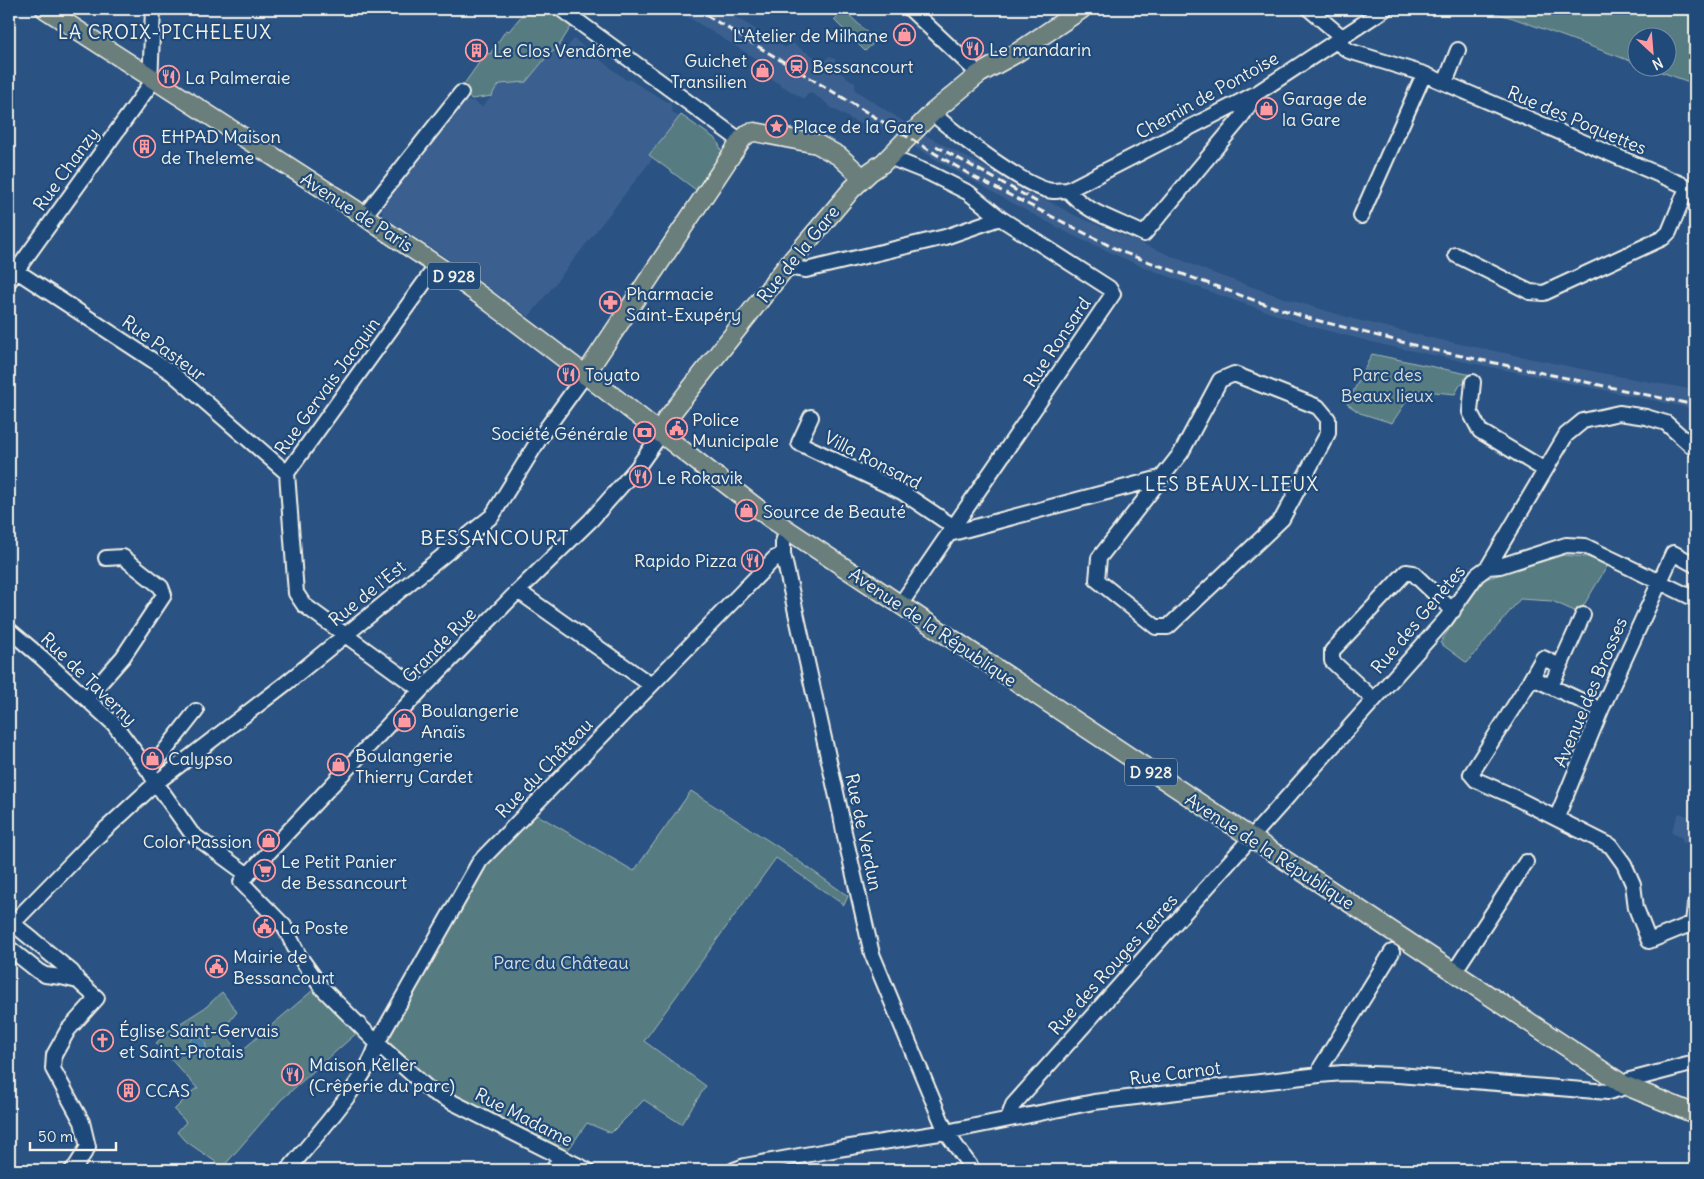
<svg xmlns="http://www.w3.org/2000/svg" width="1704" height="1179" viewBox="0 0 1704 1179" font-family="Delius,sans-serif">
<style>
.built{fill:#3b6090}
.green{fill:#577c82;stroke:#a6b6b5}
.water{fill:#447ba1;stroke:#8aaabd}
.lines{fill:none;stroke-linecap:round;stroke-linejoin:round}
.minor-casing{stroke:#f4f1e8;stroke-width:18}
.major-casing{stroke:#f4f1e8;stroke-width:21}
.minor{stroke:#1f4a7a;stroke-width:14}
.major{stroke:#6b7f7c;stroke-width:18}
.rail{stroke:#f4f1e8;stroke-width:3;stroke-dasharray:8 4;stroke-linecap:butt}
.labels{text-anchor:middle;dominant-baseline:central;stroke-width:4.5;stroke-linejoin:round;paint-order:stroke}
.shield{fill:#1f4a7a;stroke:#b4bfc7;stroke-width:1}
.shield-label{font-size:16px;font-weight:bold;fill:#f4f1e8}
.poi-label{font-size:18px;fill:#f4f1e8;stroke:#1f4a7a;text-anchor:start}
.street-label{font-size:18px;fill:#f4f1e8;stroke:#1f4a7a}
.park-label{font-size:18px;fill:#dcdfd9;stroke:#1f4a7a}
.neighbourhood-label{font-size:19px;letter-spacing:1px;fill:#f4f1e8;stroke:#1f4a7a}
.quarter-label{font-size:20px;letter-spacing:1px;fill:#f4f1e8;stroke:#1f4a7a}
</style>
<rect width="100%" height="100%" fill="#2a5383"/>
<filter id="ink" filterUnits="userSpaceOnUse"><feTurbulence type="fractalNoise" baseFrequency=".02" numOctaves="2"/><feDisplacementMap in="SourceGraphic" scale="10" xChannelSelector="R" yChannelSelector="G"/><feConvolveMatrix kernelMatrix="1 2 1 2 8 2 1 2 1" color-interpolation-filters="sRGB"/></filter>
<g filter="url(#ink)">
<path class="built" d="M675,9H722L786,48L790,42L824,63L829,56L836,60L832,67L855,83V90L910,126L899,137L883,128L856,122L830,107L823,100L809,92L804,99L766,76L763,80L755,75L763,63Z
M574,39L626,80H630L671,104L672,112L679,117L649,155L653,158L529,317L460,267L383,216L381,207L461,102L473,101L482,107L492,96L494,91L500,84L526,82L549,54L557,49L564,51Z
M925,135L1076,216L1212,273L1281,297L1353,319L1431,338L1606,374L1695,390V409L1384,345L1309,326L1219,295L1141,266L1074,236L1005,199L913,146Z
M1679,813L1692,818L1689,820V824L1695,826V845L1689,842L1683,843L1682,838L1671,832Z"/>
<path class="green" d="M527,9H553L572,25L557,49L549,54L526,82L500,84L494,91L492,96L472,99L457,91L463,83L464,84L481,60L483,61L488,53L490,54L506,30L509,31Z
M1480,9H1695V84L1650,68H1666V38H1636V63L1513,18Z
M844,10L876,41L865,51L834,20Z
M681,115L717,140L722,152L696,190L649,155Z
M1372,354L1472,375L1471,381L1460,385L1455,394L1414,390L1392,423L1360,413L1347,404Z
M1563,555L1587,557L1608,565L1579,613L1552,601L1520,599L1467,663L1440,643L1482,580Z
M691,791L783,850L848,896L844,905L776,858L644,1041L706,1086L681,1124L644,1100L611,1133L587,1123L566,1153L432,1092L377,1043L480,861L529,810L634,871Z
M319,985L360,1030L281,1100L223,1167L184,1140L177,1132L186,1122L174,1110L195,1089H198L156,1043L168,1031L206,1007L222,992L237,1012L222,1031L240,1052Z"/>
<path class="water" d="M188 1046a9 9 0 1 1 18 0a9 9 0 1 1-18 0Z"/>
<g class="lines">
<defs>
<path id="minor" d="M561,9L734,136L737,146
M910,9L979,74
M1309,9L1342,37
M1335,41L1349,51L1424,74L1695,190
M1445,83L1458,50
M932,113C954,132 1026,189 1053,191C1058,191 1063,190 1068,190L1257,93L1385,9
M890,155L894,159L929,173L969,193L1000,218L1109,288L1113,294L900,605
M1068,190C1087,214 1117,220 1144,234L1240,119L1257,93
M364,216L461,93
M1361,216L1424,74
M1456,255L1530,292L1544,293L1663,238L1669,232L1687,188
M9,266L172,373L287,473
M786,267L806,270L945,237L1000,218
M9,281L150,85L153,9
M1234,374L1318,407L1328,419V433L1282,519L1168,627H1156L1097,580L1099,558L1181,453L1220,380Z
M1473,382L1470,412L1480,431L1545,470
M811,417L799,443L902,492L954,527
M787,529L783,542V554L841,815L844,832L872,954L946,1132L973,1170
M949,534L1160,478
M1488,567L1500,566L1566,545L1585,546L1695,599
M518,591L651,685
M9,630L41,657L114,724L149,771L156,783L192,834L248,875
M1530,681L1543,658L1560,666
M1551,686L1583,615
M421,690L304,605L296,593L287,473L437,265
M87,698L123,657L164,595L161,587L123,557L106,558
M1374,700L1332,661V651L1406,572L1413,573L1453,611
M1601,710L1537,680L1530,681L1471,774L1476,780L1508,794L1611,846L1624,864L1633,884L1636,908L1649,941L1693,923L1695,928
M149,771L196,711
M1557,817L1601,710L1673,553L1695,565
M1693,923L1695,905
M9,927L97,837L156,783L285,684L492,516L543,433L585,375
M9,928L16,926L72,972L78,981L97,998L68,1030L54,1055L53,1069L82,1122L88,1147L76,1166L72,1170
M9,948L38,971L45,975L61,977L78,981
M1454,972L1526,862
M1319,1075L1321,1067L1392,952
M1008,1119L1013,1105L1446,619L1477,575L1488,567L1566,435L1583,421L1619,413L1646,417L1666,423L1695,449
M288,1170C310,1143 372,1074 377,1043L480,861L775,558L783,554
M553,1170L561,1157
M587,1170L432,1092L377,1043L322,988L299,956L284,926L241,882L421,690L518,591L591,520L637,468L656,441L659,432
M734,1170L745,1166L838,1149L946,1132L1094,1102L1319,1075L1343,1073L1398,1075L1608,1092L1619,1089L1630,1080L1695,1063"/>
<path id="major" d="M45,9L353,208C400,243 450,272 496,307C589,376 679,448 770,518L809,544L1624,1085L1695,1114
M585,375L742,139L749,133L755,132L817,144L839,156L863,178
M659,432L666,420L786,267L852,189L870,172L883,163L932,113L979,74L1015,54L1082,9"/>
</defs>
<use href="#minor" class="minor-casing"/>
<use href="#major" class="major-casing"/>
<use href="#minor" class="minor"/>
<use href="#major" class="major"/>
<path class="rail" d="M696,9L974,177L1122,252L1259,302L1308,318L1433,350L1695,405
M936,146L1037,202"/>
</g>
</g>
<defs>
<symbol id="shop-ring" viewBox="-11 -11 22 22"><circle r="9.5" fill="#1f4a7a" stroke="#ff9aa2" stroke-width="1.5"/><path d="M-5-2.5h2.3a2.7 3.5 0 0 1 5.4 0H5L5.5 6h-11ZM-1.5-2.5h3a1.5 2.3 0 0 0-3 0Z" fill="#ff9aa2"/></symbol>
<symbol id="restaurant-ring" viewBox="-11 -11 22 22"><circle r="9.5" fill="#1f4a7a" stroke="#ff9aa2" stroke-width="1.5"/><path d="M-5-6h1v4h1v-4h1v4h1v-4h1v5L-1.5 .5V6h-2V.5L-5-1ZM5-6V6H3V1.5H1.5Q1.5-4 5-6Z" fill="#ff9aa2"/></symbol>
<symbol id="building-ring" viewBox="-11 -11 22 22"><circle r="9.5" fill="#1f4a7a" stroke="#ff9aa2" stroke-width="1.5"/><path d="M-4-6H4V6H1V3H-1V6H-4ZM-2.5-4.3h1.7v1.8h-1.7ZM.8-4.3h1.7v1.8H.8ZM-2.5-1h1.7V.8h-1.7ZM.8-1h1.7V.8H.8Z" fill="#ff9aa2"/></symbol>
<symbol id="station-ring" viewBox="-11 -11 22 22"><circle r="9.5" fill="#1f4a7a" stroke="#ff9aa2" stroke-width="1.5"/><path d="M-3-6H3Q5-6 5-4V2Q5 4 3 4L4.5 6H3L1.5 4h-3L-3 6H-4.5L-3 4Q-5 4-5 2V-4Q-5-6-3-6ZM-3.5-4v3h7v-3ZM-3.5 1v1.5H-2V1ZM2 1v1.5H3.5V1Z" fill="#ff9aa2"/></symbol>
<symbol id="sight-ring" viewBox="-11 -11 22 22"><circle r="9.5" fill="#1f4a7a" stroke="#ff9aa2" stroke-width="1.5"/><path d="M0-6L1.8-2.2L6-1.7L2.9 1.2L3.7 5.4L0 3.3L-3.7 5.4L-2.9 1.2L-6-1.7L-1.8-2.2Z" fill="#ff9aa2"/></symbol>
<symbol id="pharmacy-ring" viewBox="-11 -11 22 22"><circle r="9.5" fill="#1f4a7a" stroke="#ff9aa2" stroke-width="1.5"/><path d="M-2-6h4v4h4v4h-4v4h-4v-4h-4v-4h4Z" fill="#ff9aa2"/></symbol>
<symbol id="civic-ring" viewBox="-11 -11 22 22"><circle r="9.5" fill="#1f4a7a" stroke="#ff9aa2" stroke-width="1.5"/><path d="M-.6-6.5H3V-4.5H.6V-3L4-1V1h2V6H-6V1h2V-1L-.6-3ZM-1.2 2.5V6h2.4V2.5Z" fill="#ff9aa2"/></symbol>
<symbol id="bank-ring" viewBox="-11 -11 22 22"><circle r="9.5" fill="#1f4a7a" stroke="#ff9aa2" stroke-width="1.5"/><path d="M-6-4H6V4H-6ZM0-2.3a2.3 2.3 0 1 0 0 4.6a2.3 2.3 0 1 0 0-4.6Z" fill="#ff9aa2"/></symbol>
<symbol id="supermarket-ring" viewBox="-11 -11 22 22"><circle r="9.5" fill="#1f4a7a" stroke="#ff9aa2" stroke-width="1.5"/><path d="M-6-5.5h2.5l.6 2H6L4.5 2H-2.5L-4.4-4H-6ZM-1.5 3.2a1.3 1.3 0 1 0 .1 0ZM3 3.2a1.3 1.3 0 1 0 .1 0Z" fill="#ff9aa2"/></symbol>
<symbol id="church-ring" viewBox="-11 -11 22 22"><circle r="9.5" fill="#1f4a7a" stroke="#ff9aa2" stroke-width="1.5"/><path d="M-1.2-6h2.4v3.5h3.3v2.4h-3.3V6h-2.4V-.1h-3.3v-2.4h3.3Z" fill="#ff9aa2"/></symbol>
</defs>
<g fill-rule="evenodd">
<use href="#shop-ring" x="892" y="22" width="25" height="25"/>
<use href="#restaurant-ring" x="960" y="36" width="25" height="25"/>
<use href="#building-ring" x="464" y="38" width="25" height="25"/>
<use href="#station-ring" x="784" y="54" width="25" height="25"/>
<use href="#shop-ring" x="750" y="58" width="25" height="25"/>
<use href="#restaurant-ring" x="156" y="64" width="25" height="25"/>
<use href="#shop-ring" x="1254" y="96" width="25" height="25"/>
<use href="#sight-ring" x="764" y="114" width="25" height="25"/>
<use href="#building-ring" x="132" y="134" width="25" height="25"/>
<use href="#pharmacy-ring" x="598" y="290" width="25" height="25"/>
<use href="#restaurant-ring" x="556" y="362" width="25" height="25"/>
<use href="#civic-ring" x="664" y="416" width="25" height="25"/>
<use href="#bank-ring" x="632" y="420" width="25" height="25"/>
<use href="#restaurant-ring" x="628" y="464" width="25" height="25"/>
<use href="#shop-ring" x="734" y="498" width="25" height="25"/>
<use href="#restaurant-ring" x="740" y="548" width="25" height="25"/>
<use href="#shop-ring" x="392" y="708" width="25" height="25"/>
<use href="#shop-ring" x="140" y="746" width="25" height="25"/>
<use href="#shop-ring" x="326" y="752" width="25" height="25"/>
<use href="#shop-ring" x="256" y="828" width="25" height="25"/>
<use href="#supermarket-ring" x="252" y="858" width="25" height="25"/>
<use href="#civic-ring" x="252" y="914" width="25" height="25"/>
<use href="#civic-ring" x="204" y="954" width="25" height="25"/>
<use href="#church-ring" x="90" y="1028" width="25" height="25"/>
<use href="#restaurant-ring" x="280" y="1062" width="25" height="25"/>
<use href="#building-ring" x="116" y="1078" width="25" height="25"/>
</g>
<g class="labels">
<g class="shield">
<rect x="428" y="262.5" width="52" height="27" rx="4"/>
<rect x="1125" y="758.5" width="52" height="27" rx="4"/>
</g>
<g class="shield-label">
<text x="454" y="276">D 928</text>
<text x="1151" y="772">D 928</text>
</g>
<g class="poi-label">
<text x="888" y="35" text-anchor="end">L'Atelier de Milhane</text>
<text x="989" y="49">Le mandarin</text>
<text x="493" y="50">Le Clos Vendôme</text>
<text x="747" y="60" text-anchor="end">Guichet<tspan x="747" dy="21">Transilien</tspan></text>
<text x="812" y="66">Bessancourt</text>
<text x="185" y="77">La Palmeraie</text>
<text x="1282" y="98">Garage de<tspan x="1282" dy="21">la Gare</tspan></text>
<text x="793" y="126">Place de la Gare</text>
<text x="161" y="136">EHPAD Maison<tspan x="161" dy="21">de Theleme</tspan></text>
<text x="626" y="293">Pharmacie<tspan x="626" dy="21">Saint-Exupéry</tspan></text>
<text x="585" y="374">Toyato</text>
<text x="692" y="419">Police<tspan x="692" dy="21">Municipale</tspan></text>
<text x="628" y="433" text-anchor="end">Société Générale</text>
<text x="657" y="477">Le Rokavik</text>
<text x="763" y="511">Source de Beauté</text>
<text x="737" y="560" text-anchor="end">Rapido Pizza</text>
<text x="421" y="710">Boulangerie<tspan x="421" dy="21">Anaïs</tspan></text>
<text x="355" y="755">Boulangerie<tspan x="355" dy="21">Thierry Cardet</tspan></text>
<text x="168" y="758">Calypso</text>
<text x="252" y="841" text-anchor="end">Color Passion</text>
<text x="281" y="861">Le Petit Panier<tspan x="281" dy="21">de Bessancourt</tspan></text>
<text x="280" y="927">La Poste</text>
<text x="233" y="956">Mairie de<tspan x="233" dy="21">Bessancourt</tspan></text>
<text x="119" y="1030">Église Saint-Gervais<tspan x="119" dy="21">et Saint-Protais</tspan></text>
<text x="309" y="1064">Maison Keller<tspan x="309" dy="21">(Crêperie du parc)</tspan></text>
<text x="145" y="1090">CCAS</text>
</g>
<g class="street-label">
<text transform="translate(1207 95) rotate(-29)">Chemin de Pontoise</text>
<text transform="translate(1577 120) rotate(23)">Rue des Poquettes</text>
<text transform="translate(66 169) rotate(-54)">Rue Chanzy</text>
<text transform="translate(357 212) rotate(33)">Avenue de Paris</text>
<text transform="translate(798 254) rotate(-51)">Rue de la Gare</text>
<text transform="translate(1057 342) rotate(-56)">Rue Ronsard</text>
<text transform="translate(164 348) rotate(36)">Rue Pasteur</text>
<text transform="translate(327 386) rotate(-54)">Rue Gervais Jacquin</text>
<text transform="translate(873 460) rotate(27)">Villa Ronsard</text>
<text transform="translate(367 593) rotate(-39)">Rue de l'Est</text>
<text transform="translate(1418 619) rotate(-50)">Rue des Genètes</text>
<text transform="translate(933 627) rotate(34)">Avenue de la République</text>
<text transform="translate(439 645) rotate(-46)">Grande Rue</text>
<text transform="translate(89 679) rotate(44)">Rue de Taverny</text>
<text transform="translate(1590 692) rotate(-67)">Avenue des Brosses</text>
<text transform="translate(544 768) rotate(-46)">Rue du Château</text>
<text transform="translate(864 832) rotate(78)">Rue de Verdun</text>
<text transform="translate(1270 851) rotate(33)">Avenue de la République</text>
<text transform="translate(1113 964) rotate(-48)">Rue des Rouges Terres</text>
<text transform="translate(1175 1073) rotate(-7)">Rue Carnot</text>
<text transform="translate(524 1117) rotate(27)">Rue Madame</text>
</g>
<g class="park-label">
<text x="1387" y="374">Parc des<tspan x="1387" dy="21">Beaux lieux</tspan></text>
<text x="561" y="962">Parc du Château</text>
</g>
<g class="neighbourhood-label">
<text x="165" y="32">LA CROIX-PICHELEUX</text>
<text x="1232" y="484">LES BEAUX-LIEUX</text>
</g>
<g class="quarter-label">
<text x="495" y="537">BESSANCOURT</text>
</g>
</g>
<rect width="1704" height="1179" fill="none" stroke="#1f4a7a" stroke-width="30"/>
<rect x="15" y="15" width="1674" height="1149" fill="none" stroke="#f4f1e8" stroke-width="2" filter="url(#ink)"/>
<g transform="translate(1652 52) rotate(154)"><circle r="24" fill="#1f4a7a" stroke="#748da6"/>
<path d="M0-4L9 19L0 12L-9 19Z" fill="#ff9aa2"/>
<text y="-8" font-size="14" font-weight="bold" text-anchor="middle" fill="#f4f1e8">N</text>
</g>
<path d="M30 1142v8h86v-8" fill="none" stroke="#f4f1e8" stroke-width="2.5"/>
<text x="38" y="1142" font-size="15" fill="#f4f1e8" stroke="#1f4a7a" stroke-width="4" paint-order="stroke">50 m</text>
</svg>
